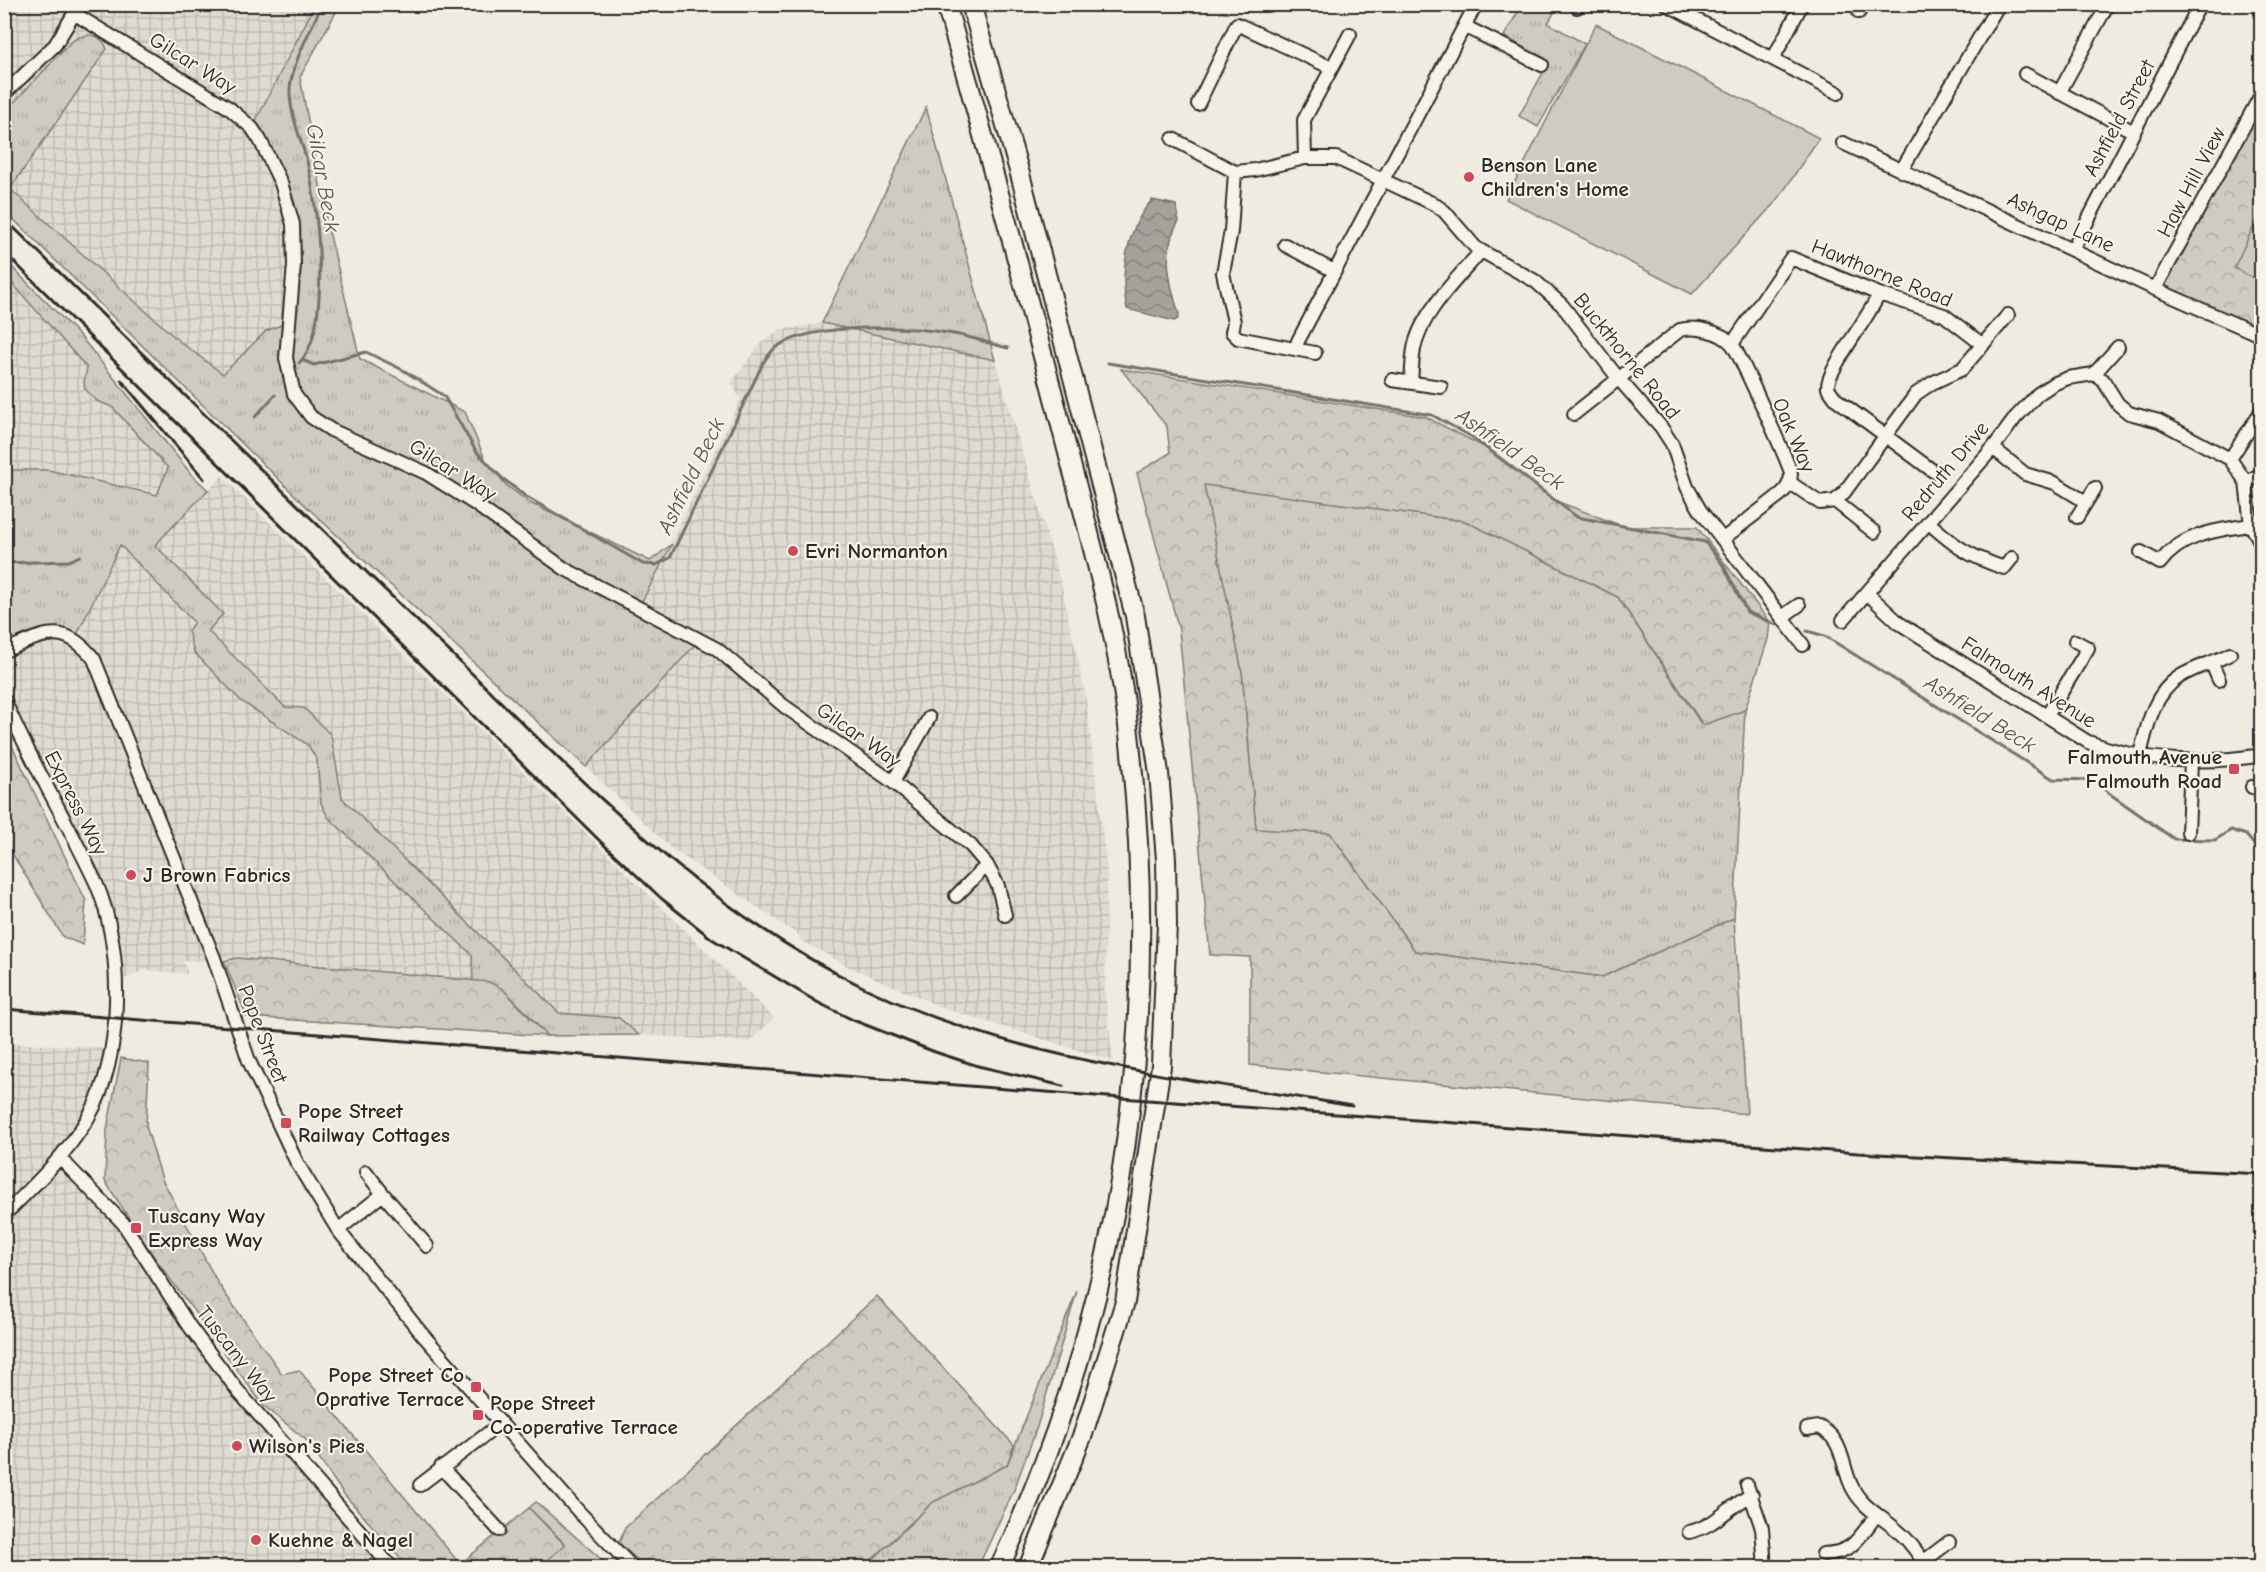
<svg xmlns="http://www.w3.org/2000/svg" width="2266" height="1572" viewBox="0 0 2266 1572" font-family="'Comic Neue',sans-serif">
<style>
.industrial{fill:url(#industrial-grid)}
.grass{fill:url(#grass-tufts);stroke:#7d7b76;stroke-width:1.5}
.forest{fill:url(#forest-crowns);stroke:#7d7b76;stroke-width:1.5}
.garden{fill:#cfcbc2;stroke:#7d7b76;stroke-width:1.5}
.water{fill:url(#water-waves);stroke:#74726e;stroke-width:1.5}
.lines{fill:none;stroke-linecap:round;stroke-linejoin:round}
.stream{stroke:#74726e;stroke-width:3}
.minor-casing{stroke:#2b2b2b;stroke-width:16}
.highway-casing{stroke:#2b2b2b;stroke-width:22}
.minor{stroke:#f7f3e8;stroke-width:12}
.highway{stroke:#f7f3e8;stroke-width:18}
.rail{stroke:#2b2b2b;stroke-width:3}
.poi-dot{fill:#d1495b;stroke:#f7f3e8;stroke-width:2}
.labels{text-anchor:middle;dominant-baseline:central;stroke-width:4.5;stroke-linejoin:round;paint-order:stroke}
.street-label{font-size:21px;fill:#2b2b2b;stroke:#f7f3e8}
.poi-label{font-size:21px;font-weight:bold;fill:#2b2b2b;stroke:#f7f3e8;text-anchor:start}
.water-label{font-size:22px;font-style:italic;fill:#555552;stroke:#f7f3e8}
</style>
<defs>
<pattern id="industrial-grid" width="8" height="8" patternUnits="userSpaceOnUse" patternTransform="scale(1.5)"><rect width="8" height="8" fill="#dedbd1"/><path d="M0 4h8M4 0v8" fill="none" stroke="#bfbcb4"/></pattern>
<pattern id="grass-tufts" width="24" height="20" patternUnits="userSpaceOnUse" patternTransform="scale(1.5)"><rect width="24" height="20" fill="#cfcbc2"/><path d="M3 7l-1-3M5 7V3M7 7l1-3M15 17l-1-3M17 17v-4M19 17l1-3" fill="none" stroke="#b2aea7"/></pattern>
<pattern id="forest-crowns" width="20" height="18" patternUnits="userSpaceOnUse" patternTransform="scale(1.5)"><rect width="20" height="18" fill="#cfcbc2"/><path d="M2 6a3 3 0 1 1 6 0M12 15a3 3 0 1 1 6 0" fill="none" stroke="#b2aea7"/></pattern>
<pattern id="water-waves" width="16" height="10" patternUnits="userSpaceOnUse" patternTransform="scale(1.5)"><rect width="16" height="10" fill="#a4a29a"/><path d="M0 5q4-4 8 0t8 0" fill="none" stroke="#86847e"/></pattern>
</defs>
<rect width="100%" height="100%" fill="#efebe0"/>
<filter id="ink" filterUnits="userSpaceOnUse"><feTurbulence type="fractalNoise" baseFrequency=".0167" numOctaves="2"/><feDisplacementMap in="SourceGraphic" scale="12" xChannelSelector="R" yChannelSelector="G"/><feConvolveMatrix kernelMatrix="1 2 1 2 8 2 1 2 1" color-interpolation-filters="sRGB"/></filter>
<g filter="url(#ink)">
<path class="industrial" d="M5,5H315L252,128L288,203L289,322L266,331L222,374L179,341L10,189L83,81L102,60L105,41L98,36L78,37L5,113Z
M4,275L88,368L85,389L90,394L112,407L168,468L157,495L48,470H5Z
M822,323L995,360L1060,579L1085,693L1107,868L1105,994L1113,1061L946,1009L847,966L799,939L800,936L672,849L586,767L700,639L639,607L741,399L731,383L761,343L780,330Z
M222,476L774,1018L749,1042L639,1035L619,1018L559,1014L342,798L331,735L304,708L285,707L207,630L223,614L155,544Z
M120,545L195,622L194,652L203,663L241,701L308,745L317,760L328,817L472,955L473,982L237,958L224,961H183L188,974L143,970L127,978H115L105,908L5,699V651L50,633L75,638Z
M5,1043L96,1047L110,1052L101,1091L60,1158L102,1198L190,1327L392,1567L5,1568Z"/>
<path class="grass" d="M315,5H340L300,77L327,223L360,359L465,412L485,459L506,485L530,503L650,561L672,544L639,607L700,639L586,767L311,511L5,211L4,113L71,42C84,32 101,32 107,49L10,189L179,341L223,374L266,331L289,322L293,224L252,128Z
M1522,5H1539L1554,13L1548,23L1585,44L1538,127L1519,116L1549,62L1504,36Z
M926,107L995,360L822,323Z
M4,259L81,337L192,475L208,490L155,545L223,614L208,631L285,707L304,708L331,735L342,798L559,1013L619,1018L639,1035L547,1036C527,1014 505,982 473,982L472,955L328,817L321,803L317,760L308,745L241,701L194,652L188,631L194,622L120,545L75,639L50,633L5,651V470H48L157,495L168,468L112,407L97,401L85,389L84,382L87,368L5,275Z
M1203,484L1465,521L1618,597L1702,725L1745,710L1734,918L1602,977L1415,951L1330,833L1256,830L1242,672Z
M1077,1291L1037,1427L1014,1490L978,1567L864,1568L933,1502L1007,1465Z
M536,1502L610,1567H538L565,1544L529,1508Z"/>
<path class="forest" d="M2261,101V331L2165,290L2163,285Z
M1121,369L1426,417L1492,451L1556,501L1625,527H1697L1770,622L1768,639L1745,710L1703,725L1618,597L1465,521L1204,485L1242,672L1256,829L1330,833L1415,951L1602,977L1734,918L1747,1114L1250,1065V957L1210,955L1179,630L1137,473L1170,453L1167,427Z
M5,731L86,901L83,945L63,937L5,842Z
M237,958L489,982L503,989L547,1036L247,1017L224,961Z
M121,1058L149,1063L146,1126L162,1179L219,1285L282,1374L299,1370L460,1564L529,1508L565,1545L538,1567H408L343,1493L306,1440L263,1405L154,1257L105,1181L107,1129Z
M877,1296L1014,1445L1007,1465L933,1502L864,1567H645L619,1543L625,1528Z"/>
<path class="garden" d="M1596,24L1819,138L1779,198L1692,294L1506,199Z
M2261,211L2262,282H2261L2234,268Z"/>
<path class="water" d="M1152,200L1176,205L1179,221C1161,249 1169,283 1179,314L1178,319L1174,321L1127,309C1119,272 1127,228 1152,200Z"/>
<g class="lines">
<path class="stream" d="M302,360L314,365L366,352L403,370L444,396L476,451L502,478L525,496L643,564L656,565L670,558L763,363C767,357 772,349 778,346C817,322 910,326 954,334C972,337 990,344 1008,348
M299,363C332,331 318,209 308,166C303,143 291,119 290,95C288,70 312,28 322,4
M1108,363L1432,415L1472,437L1577,517L1705,542L1723,565L1747,612L1777,625
M255,417L275,395
M4,563L69,561L80,556
M1807,631L1825,636L2053,779L2094,780L2110,794L2174,839L2215,840L2231,830L2246,835L2262,854"/>
<defs>
<path id="minor" d="M1666,4L1838,93
M1577,7L1579,4
M1859,12L1863,4
M75,14L229,108L252,128L260,140L281,183L293,224L294,265L286,358L294,394L311,417L331,430L426,473L475,504L565,569L717,649L784,706L893,782L971,846L987,865L998,886L1005,915
M1466,27L1542,65
M1773,59L1802,4
M2025,74L2134,132
M2059,93L2108,4
M4,94L55,45L80,4
M1198,104L1237,24L1332,68
M1173,139L1235,172L1255,170L1305,158H1336L1434,204L1444,211L1476,248L1535,281L1562,305L1618,378L1661,427L1672,444L1687,487L1700,510L1803,645
M1843,143L2155,289L2262,336
M1305,158L1304,120L1350,34
M1901,171L1999,4
M1235,172L1231,231L1223,273L1234,322L1232,332L1238,338L1315,353
M1285,245L1334,271
M2073,249L2200,4
M2155,289L2262,93
M1879,294C1870,316 1825,372 1828,388L1836,399L1933,471
M1732,344L1791,258L1879,294L1944,315L1983,345
M1296,349L1298,341L1476,4
M2094,374L2118,347
M1392,380L1441,387
M1411,382C1412,371 1412,360 1414,349C1420,314 1458,278 1481,251
M2262,410L2230,459L2246,482L2251,525L2262,545
M1574,414L1680,330C1695,326 1721,331 1732,344C1738,351 1790,465 1791,474C1791,482 1787,489 1781,494L1723,539
M1993,448L2025,474L2055,483L2086,502
M1789,482L1820,503L1835,501L1843,494L1916,394L1932,383L1962,369L2008,315
M2246,482L2262,474
M1835,501L1874,532
M2077,517L2095,488
M1928,522C1957,548 1967,555 2004,568L2012,558
M2141,552L2160,563C2181,534 2217,530 2251,525
M1867,593L1899,623L2088,742C2142,762 2205,765 2262,755
M1782,617L1799,605
M1843,620L1993,448L2016,417L2038,394L2053,384L2068,378L2094,374L2103,380L2118,404L2129,413L2159,421L2230,459
M4,651C43,635 63,620 94,659L214,958L249,1061L297,1163L338,1230L422,1334L580,1513L633,1568
M2212,664L2219,680
M4,699C31,763 67,820 96,883C124,946 124,1058 88,1118C66,1155 35,1185 4,1215
M2047,716L2088,648L2075,641
M2140,755C2147,727 2153,694 2179,677C2195,667 2213,663 2230,654
M893,782L929,718
M2252,787L2262,789
M2188,833L2191,761
M956,896L987,865
M60,1158L123,1223L190,1327L238,1391L392,1568
M366,1172L383,1194
M338,1230L383,1194L427,1246
M1807,1429L1819,1427C1844,1439 1841,1465 1852,1487C1863,1509 1882,1516 1899,1532C1909,1540 1916,1551 1923,1561
M441,1467L499,1530
M420,1485L500,1424
M1747,1485L1762,1528L1765,1568
M1689,1532C1714,1527 1729,1506 1752,1495
M1823,1554C1854,1553 1858,1538 1876,1516
M1915,1568L1949,1542"/>
<path id="highway" d="M946,4C988,152 1029,300 1067,449C1090,537 1115,626 1127,717C1163,1011 1127,1298 999,1568
M971,4L1020,174L1135,616L1159,773L1166,859L1167,924L1161,1066L1125,1302L1083,1434L1028,1568"/>
</defs>
<use href="#minor" class="minor-casing"/>
<use href="#highway" class="highway-casing"/>
<use href="#minor" class="minor"/>
<use href="#highway" class="highway"/>
<path class="rail" d="M4,218C153,364 302,511 453,655C580,779 704,911 867,989C1020,1062 1188,1078 1352,1106
M4,252L605,846L662,899L712,939L817,1002L853,1020L935,1052L978,1066L1063,1086
M121,380L204,479
M4,1009L1108,1097L1858,1153L2262,1174"/>
</g>
</g>
<g class="poi-dot">
<circle cx="1469" cy="177" r="6"/>
<circle cx="793" cy="551" r="6"/>
<rect x="2228" y="763" width="12" height="12" rx="3"/>
<circle cx="131" cy="875" r="6"/>
<rect x="280" y="1117" width="12" height="12" rx="3"/>
<rect x="130" y="1222" width="12" height="12" rx="3"/>
<rect x="470" y="1381" width="12" height="12" rx="3"/>
<rect x="472" y="1409" width="12" height="12" rx="3"/>
<circle cx="237" cy="1446" r="6"/>
<circle cx="256" cy="1540" r="6"/>
</g>
<g class="labels">
<g class="street-label">
<text transform="translate(193 63) rotate(32)">Gilcar Way</text>
<text transform="translate(2119 118) rotate(-62)">Ashfield Street</text>
<text transform="translate(2191 182) rotate(-62)">Haw Hill View</text>
<text transform="translate(2061 222) rotate(25)">Ashgap Lane</text>
<text transform="translate(1882 273) rotate(22)">Hawthorne Road</text>
<text transform="translate(1627 356) rotate(51)">Buckthorne Road</text>
<text transform="translate(1794 435) rotate(67)">Oak Way</text>
<text transform="translate(453 470) rotate(32)">Gilcar Way</text>
<text transform="translate(1945 471) rotate(-50)">Redruth Drive</text>
<text transform="translate(2029 682) rotate(32)">Falmouth Avenue</text>
<text transform="translate(859 735) rotate(35)">Gilcar Way</text>
<text transform="translate(76 803) rotate(63)">Express Way</text>
<text transform="translate(263 1034) rotate(69)">Pope Street</text>
<text transform="translate(237 1354) rotate(52)">Tuscany Way</text>
</g>
<g class="poi-label">
<text x="1481" y="165">Benson Lane<tspan x="1481" dy="24">Children's Home</tspan></text>
<text x="805" y="551">Evri Normanton</text>
<text x="2222" y="757" text-anchor="end">Falmouth Avenue<tspan x="2222" dy="24">Falmouth Road</tspan></text>
<text x="143" y="875">J Brown Fabrics</text>
<text x="298" y="1111">Pope Street<tspan x="298" dy="24">Railway Cottages</tspan></text>
<text x="148" y="1216">Tuscany Way<tspan x="148" dy="24">Express Way</tspan></text>
<text x="464" y="1375" text-anchor="end">Pope Street Co<tspan x="464" dy="24">Oprative Terrace</tspan></text>
<text x="490" y="1403">Pope Street<tspan x="490" dy="24">Co-operative Terrace</tspan></text>
<text x="249" y="1446">Wilson's Pies</text>
<text x="268" y="1540">Kuehne &amp; Nagel</text>
</g>
<g class="water-label">
<text transform="translate(323 178) rotate(80)">Gilcar Beck</text>
<text transform="translate(1510 449) rotate(35)">Ashfield Beck</text>
<text transform="translate(691 476) rotate(-64)">Ashfield Beck</text>
<text transform="translate(1980 714) rotate(32)">Ashfield Beck</text>
</g>
</g>
<rect width="2266" height="1572" fill="none" stroke="#f7f3e8" stroke-width="24"/>
<rect x="12" y="12" width="2242" height="1548" fill="none" stroke="#2b2b2b" stroke-width="2" filter="url(#ink)"/>
</svg>
